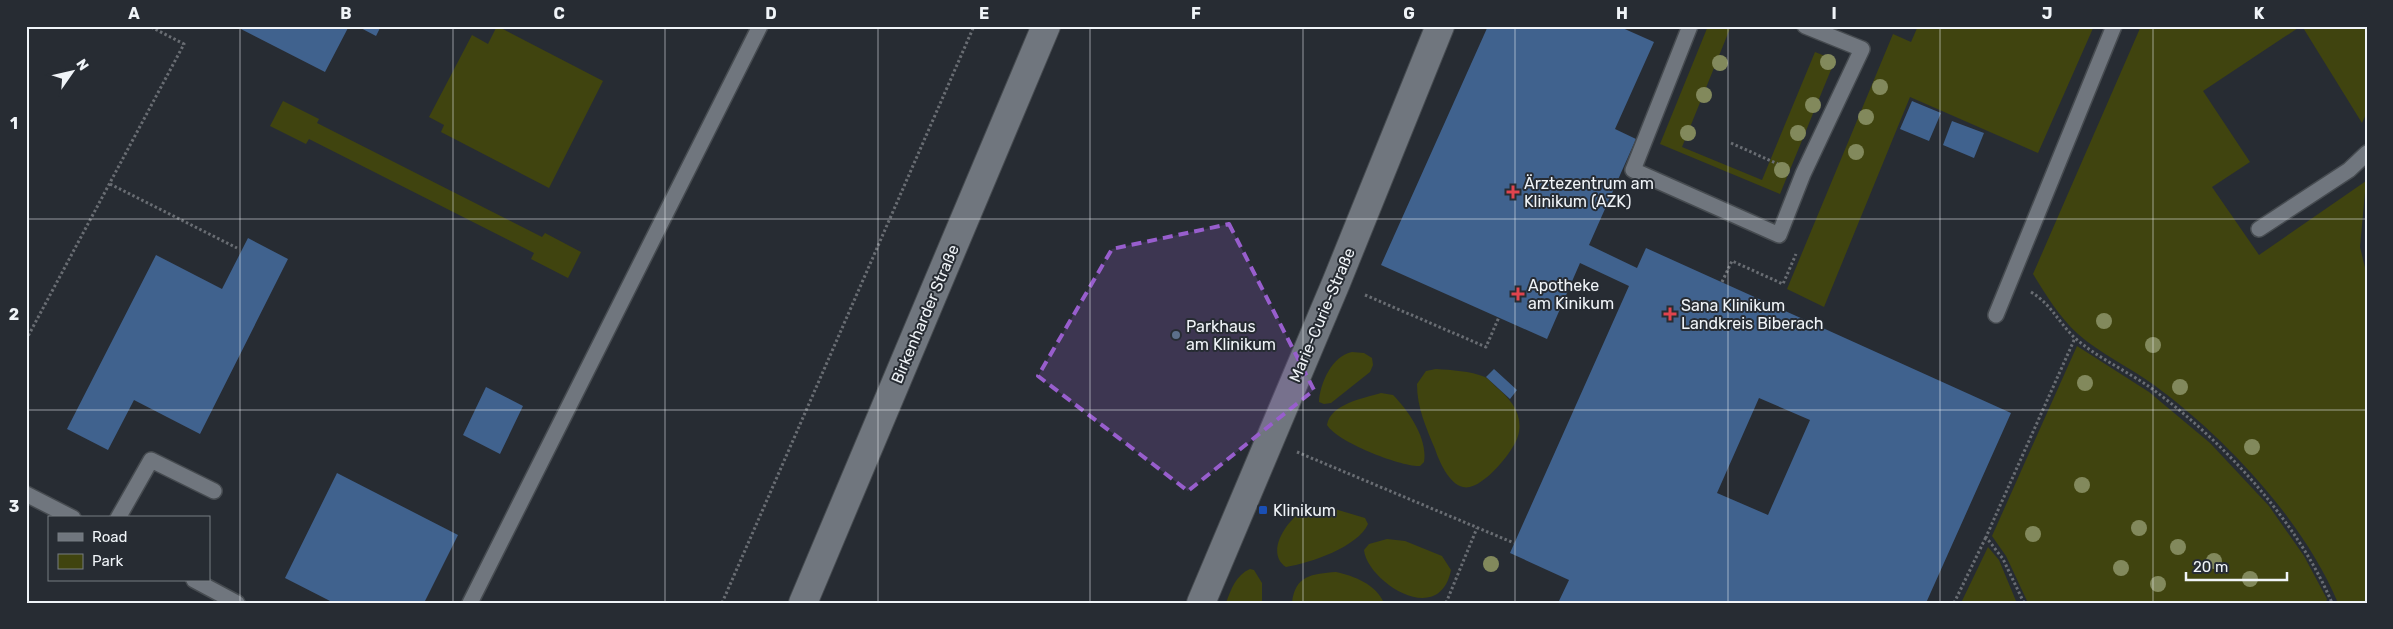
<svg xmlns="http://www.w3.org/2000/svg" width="2393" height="629" viewBox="0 0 2393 629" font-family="Rubik,sans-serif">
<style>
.green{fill:#40440f}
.building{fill:#40628e;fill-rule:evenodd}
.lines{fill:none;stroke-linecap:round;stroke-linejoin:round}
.service-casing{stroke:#464b50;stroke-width:18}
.minor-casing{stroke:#464b50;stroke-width:30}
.secondary-casing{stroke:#464b50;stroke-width:30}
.path{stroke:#696d73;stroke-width:3;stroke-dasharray:2.5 2.5;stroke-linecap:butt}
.service{stroke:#70767e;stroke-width:15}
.minor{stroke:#70767e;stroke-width:28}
.secondary{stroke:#70767e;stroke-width:28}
.tree{fill:#82895c}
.marked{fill:#985ecd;fill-opacity:0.2;stroke:#985ecd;stroke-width:4;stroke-dasharray:10 6;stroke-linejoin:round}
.grid{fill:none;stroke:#f0f4f8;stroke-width:1;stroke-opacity:0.55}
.health-dot{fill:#e0444e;stroke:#272c33;stroke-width:2}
.service-dot{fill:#5c6f8a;stroke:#272c33;stroke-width:2}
.transit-dot{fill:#1a4fb4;stroke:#272c33;stroke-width:2}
.labels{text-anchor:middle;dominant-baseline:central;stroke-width:4;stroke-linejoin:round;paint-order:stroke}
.poi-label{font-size:16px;fill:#f0f4f8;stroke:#272c33;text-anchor:start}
.street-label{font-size:16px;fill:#f0f4f8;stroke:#272c33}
.neatline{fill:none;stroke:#f0f4f8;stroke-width:2}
.grid-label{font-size:16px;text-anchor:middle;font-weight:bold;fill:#f0f4f8}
</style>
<rect width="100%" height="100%" fill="#272c33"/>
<path class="green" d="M497,26L603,81L549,188L441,132L444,125L429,117L472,35L488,44Z
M1708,26H1731L1682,147L1762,180L1815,52L1835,60L1780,194L1660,144Z
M1918,26H2094L2038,153L1910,97L1824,307L1787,289L1893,34L1911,42Z
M2141,26H2301L2203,91L2250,162L2212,187L2259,255L2366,181L2360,247L2367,276V603H2338C2304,521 2225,437 2154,385C2131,368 2099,353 2078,334C2060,318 2046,295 2033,274Z
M2302,26H2367V112L2362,123Z
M283,101L319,119L317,123L542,237L545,233L581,252L568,278L531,259L534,253L309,139L306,144L270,126Z
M2077,346L2149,392L2210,443L2269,506L2304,556L2327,599L2326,603H2028L2006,556L1992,536Z
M1352,352L1364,353L1372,358L1373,365L1370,372L1331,403L1324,404L1319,402C1320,383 1332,356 1352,352Z
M1436,369C1452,370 1470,371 1485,377C1489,379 1493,384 1496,387C1511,399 1524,415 1518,436C1514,451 1481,492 1463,487C1449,484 1439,461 1435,449C1426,427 1417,408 1417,384L1426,371Z
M1381,393L1393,395C1409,411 1428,439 1424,462L1420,466C1401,467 1337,442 1327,425C1330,404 1364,398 1381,393Z
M1328,507L1365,518L1368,524C1358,547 1310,563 1286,567C1264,552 1288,519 1305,509C1311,506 1322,507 1328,507Z
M1387,539L1405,541L1442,556L1451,570C1439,629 1367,581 1364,550L1369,544Z
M1988,547L1999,560L2016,601L1961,603Z
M1250,569L1254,570L1262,583V603H1226C1231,589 1236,575 1250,569Z
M1336,572C1354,576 1376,584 1384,603H1292C1295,575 1312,574 1336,572Z"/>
<path class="building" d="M235,26H349L325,72Z
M357,26H381L376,36Z
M1488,26H1618L1654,42L1615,129L1636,139L1589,245L1637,268L1646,248L2011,413L1926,603H1558L1569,580L1510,553L1629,286L1580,263L1547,339L1381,265ZM1759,398L1810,420L1768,515L1717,493Z
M1912,101L1941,113L1929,141L1900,129Z
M1952,121L1984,133L1974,158L1943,145Z
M248,238L288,259L200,434L134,400L108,450L67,429L156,255L222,289Z
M1494,369L1517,390L1510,399L1486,377Z
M486,387L523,406L500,454L463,435Z
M337,473L458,535L424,603H334L285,578Z"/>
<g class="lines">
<defs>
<path id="service" d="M1690,26L1633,170L1779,235L1803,174L1862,49L1805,26
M2259,229L2349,170L2367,153
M1996,315L2114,26
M26,494L73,518
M118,518L151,460L214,491
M194,580L237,603
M470,603L760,26"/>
<path id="minor" d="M1201,603L1336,283L1440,26"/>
<path id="secondary" d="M803,603L1046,26"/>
</defs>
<use href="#service" class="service-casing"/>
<use href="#minor" class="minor-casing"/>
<use href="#secondary" class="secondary-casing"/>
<path class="path" d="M1731,143L1780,165
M110,184L237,248
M1722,282L1732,261L1783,284L1796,254
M2031,292C2052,305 2058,322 2075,338C2096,357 2127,371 2151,388C2223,441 2297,520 2332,603
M1365,295L1486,347L1499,317
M26,340L184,44L149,26
M1297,452L1514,543
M722,603L974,26
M1446,603L1477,528
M1954,603L1986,537
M2024,603L2003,559L1986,537L2075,338"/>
<use href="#service" class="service"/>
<use href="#minor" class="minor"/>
<use href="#secondary" class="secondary"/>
</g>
<g class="tree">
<circle cx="1828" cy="62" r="8"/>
<circle cx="1720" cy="63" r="8"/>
<circle cx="1880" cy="87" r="8"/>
<circle cx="1704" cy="95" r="8"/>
<circle cx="1813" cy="105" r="8"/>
<circle cx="1866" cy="117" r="8"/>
<circle cx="1688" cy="133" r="8"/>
<circle cx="1798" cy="133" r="8"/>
<circle cx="1856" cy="152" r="8"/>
<circle cx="1782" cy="170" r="8"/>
<circle cx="2104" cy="321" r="8"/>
<circle cx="2153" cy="345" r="8"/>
<circle cx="2085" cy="383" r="8"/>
<circle cx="2180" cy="387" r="8"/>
<circle cx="2252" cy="447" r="8"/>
<circle cx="2082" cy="485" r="8"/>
<circle cx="2139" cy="528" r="8"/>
<circle cx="2033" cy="534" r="8"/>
<circle cx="2178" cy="547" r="8"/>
<circle cx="2214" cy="561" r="8"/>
<circle cx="1491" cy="564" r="8"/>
<circle cx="2121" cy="568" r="8"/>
<circle cx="2250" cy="579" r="8"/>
<circle cx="2158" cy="584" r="8"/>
</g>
<path class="marked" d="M1229,224L1314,390L1188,491L1038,376L1112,249Z"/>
<path class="grid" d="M240,26V603M453,26V603M665,26V603M878,26V603M1090,26V603M1303,26V603M1515,26V603M1728,26V603M1940,26V603M2153,26V603M26,219H2367M26,410H2367"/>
<g class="health-dot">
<path d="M1510.5 184.5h5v5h5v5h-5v5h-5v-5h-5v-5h5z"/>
<path d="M1515.5 286.5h5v5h5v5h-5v5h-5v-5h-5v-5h5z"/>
<path d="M1667.5 306.5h5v5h5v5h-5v5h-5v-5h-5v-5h5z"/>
</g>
<circle class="service-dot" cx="1176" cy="335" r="5"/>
<rect class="transit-dot" x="1258" y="505" width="10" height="10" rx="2.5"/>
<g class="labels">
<g class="poi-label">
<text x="1524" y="183">Ärztezentrum am<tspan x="1524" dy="18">Klinikum (AZK)</tspan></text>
<text x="1528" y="285">Apotheke<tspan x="1528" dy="18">am Kinikum</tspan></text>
<text x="1681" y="305">Sana Klinikum<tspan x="1681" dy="18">Landkreis Biberach</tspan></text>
<text x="1186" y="326">Parkhaus<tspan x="1186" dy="18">am Klinikum</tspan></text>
<text x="1273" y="510">Klinikum</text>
</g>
<g class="street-label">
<text transform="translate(925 314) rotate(-67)">Birkenharder Straße</text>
<text transform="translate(1322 315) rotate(-67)">Marie-Curie-Straße</text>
</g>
</g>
<rect width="2393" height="629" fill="none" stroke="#272c33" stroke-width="55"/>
<rect x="48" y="516" width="162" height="65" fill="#272c33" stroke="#777c82"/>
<rect x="58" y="533" width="25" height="8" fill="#70767e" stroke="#777c82"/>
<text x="92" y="542" font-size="15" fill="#f0f4f8">Road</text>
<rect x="58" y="554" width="25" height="15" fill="#40440f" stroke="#777c82"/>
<text x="92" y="566" font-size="15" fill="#f0f4f8">Park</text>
<g transform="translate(72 72) rotate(56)" stroke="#272c33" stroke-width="4" paint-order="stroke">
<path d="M0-4L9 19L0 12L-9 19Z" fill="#f0f4f8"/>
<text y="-8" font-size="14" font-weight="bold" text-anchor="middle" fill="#f0f4f8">N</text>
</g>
<path d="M2186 572v8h101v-8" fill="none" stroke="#f0f4f8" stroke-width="2.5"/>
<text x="2193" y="572" font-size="15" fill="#f0f4f8" stroke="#272c33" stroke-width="4" paint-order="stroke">20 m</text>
<rect x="28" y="28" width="2338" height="574" class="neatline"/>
<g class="grid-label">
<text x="134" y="19">A</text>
<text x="346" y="19">B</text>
<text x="559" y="19">C</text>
<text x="771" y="19">D</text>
<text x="984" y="19">E</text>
<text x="1196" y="19">F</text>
<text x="1409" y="19">G</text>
<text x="1622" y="19">H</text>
<text x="1834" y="19">I</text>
<text x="2047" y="19">J</text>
<text x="2259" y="19">K</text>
<text x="14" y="129">1</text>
<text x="14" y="320">2</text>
<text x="14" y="512">3</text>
</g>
</svg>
